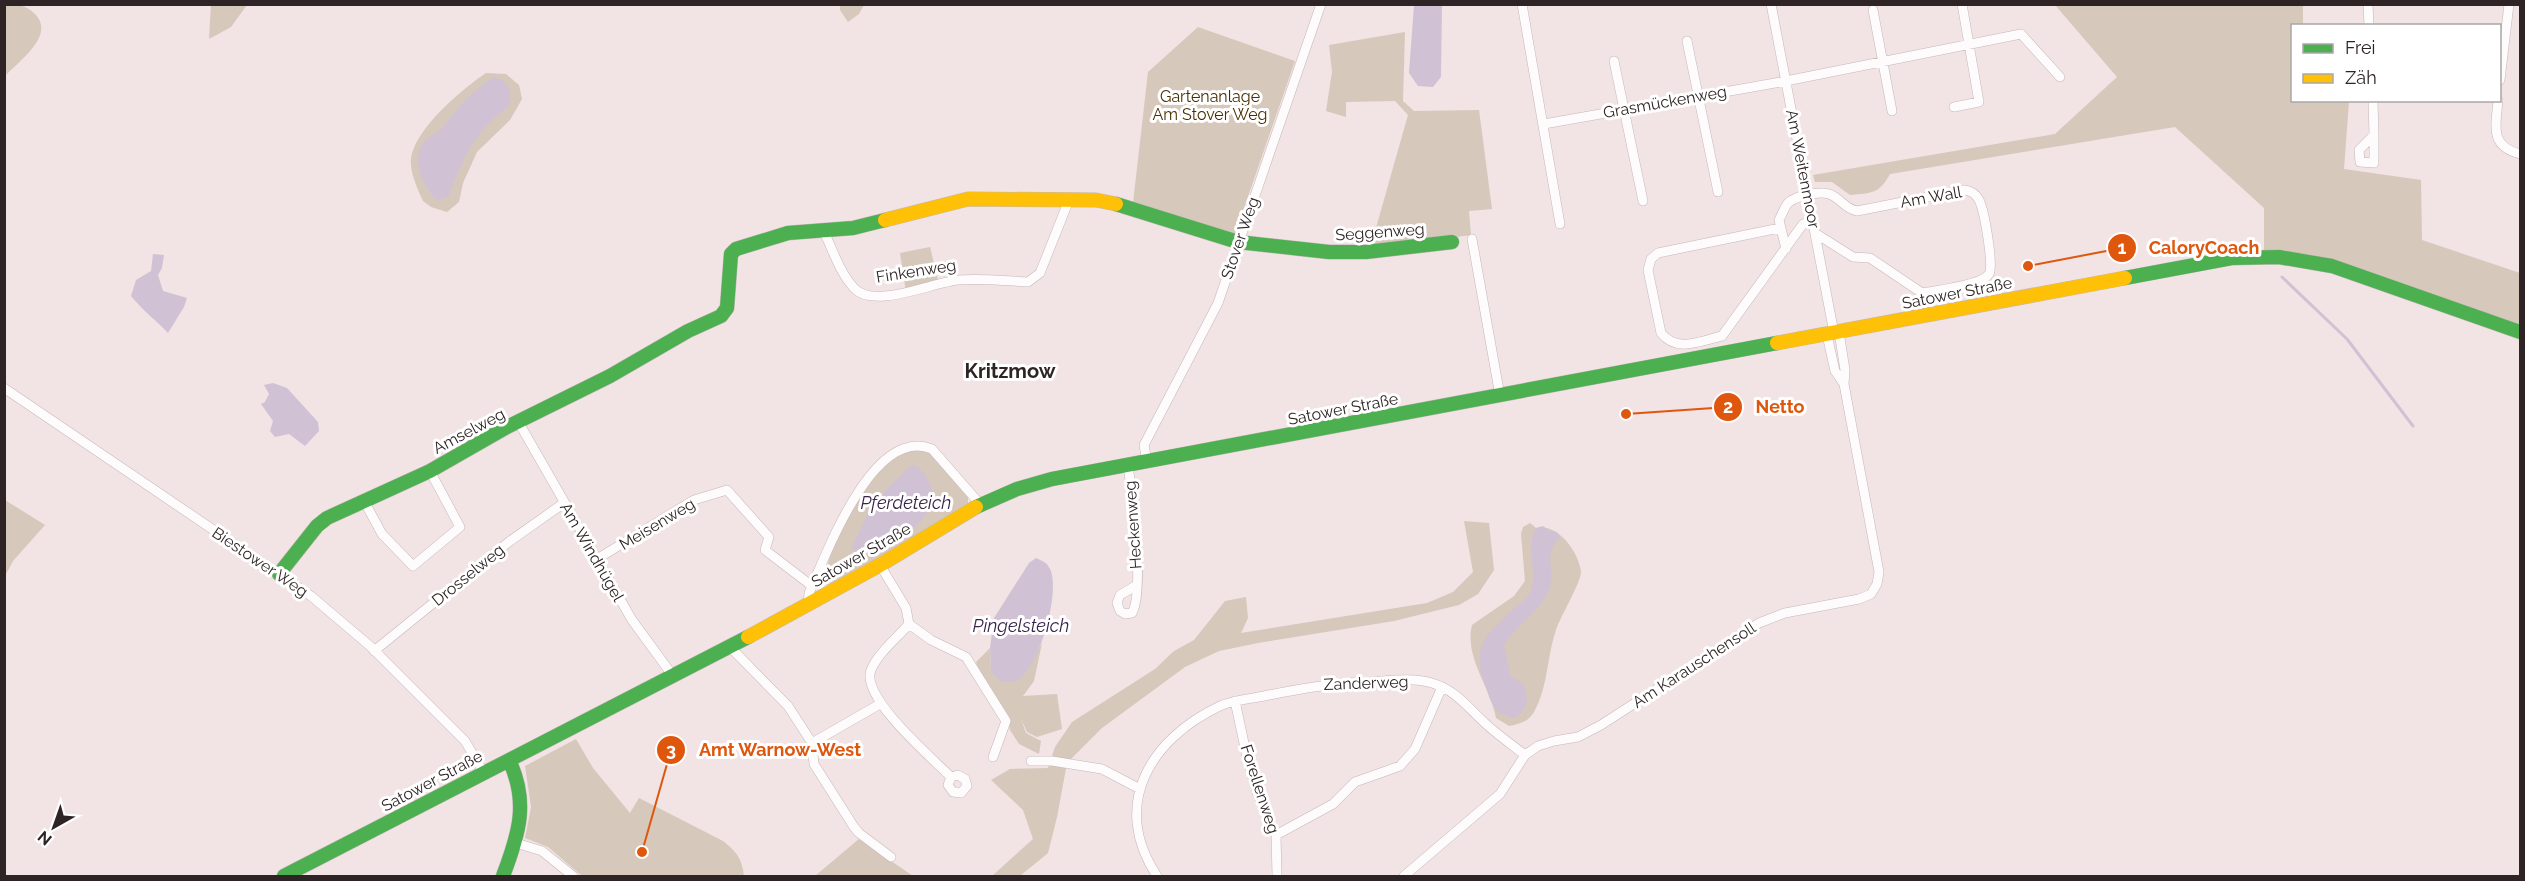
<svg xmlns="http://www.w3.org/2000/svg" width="2525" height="881" viewBox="0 0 2525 881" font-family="Raleway,sans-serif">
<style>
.green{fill:#d6c8bb}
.water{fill:#d0c1d5}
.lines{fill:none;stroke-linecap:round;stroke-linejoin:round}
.stream{stroke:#d0c1d5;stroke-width:3}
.street-casing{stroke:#c4b8b9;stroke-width:10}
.fast-casing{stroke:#c4b8b9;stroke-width:15}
.slow-casing{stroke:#c4b8b9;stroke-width:15}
.street{stroke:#fdfbfb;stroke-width:9}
.fast{stroke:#4caf50;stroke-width:14}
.slow{stroke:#ffc107;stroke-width:14}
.labels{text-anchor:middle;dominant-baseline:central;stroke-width:6;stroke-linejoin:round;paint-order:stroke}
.park-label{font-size:16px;fill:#482f00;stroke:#fff}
.street-label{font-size:16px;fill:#2e2425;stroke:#fff}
.water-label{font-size:18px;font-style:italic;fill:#39254b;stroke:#fff}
.quarter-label{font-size:20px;font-weight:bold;fill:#2e2425;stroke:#fff}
.leader{fill:none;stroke:#df560d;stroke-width:2}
.callout-dot{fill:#df560d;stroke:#fff;stroke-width:2}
.mark-label{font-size:18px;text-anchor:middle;font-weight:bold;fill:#fff}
.callout-label{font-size:18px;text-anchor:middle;font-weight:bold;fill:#df560d;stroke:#fff;stroke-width:6;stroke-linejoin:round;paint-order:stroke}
</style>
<rect width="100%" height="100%" fill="#f2e3e4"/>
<path class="green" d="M5,4C18,4 26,5 35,14C56,35 19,61 5,76Z
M211,5V4L247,5L231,27L209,39Z
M840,5V4L864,5L859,14L848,22L840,10Z
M2055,5H2303V25L2292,26V100L2349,101L2344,169L2421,180L2422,240L2520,273V326L2339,262L2264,251V208L2175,127L1890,174C1879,194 1872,193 1850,195L1832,182H1815L1813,175L2055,134L2117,77Z
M1198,27L1295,61L1235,234L1133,203L1148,72Z
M1405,32L1403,101L1414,111L1479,110L1492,209L1469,211L1471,235L1370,249L1408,115L1395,101L1346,102V117L1326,111L1332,72L1329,45Z
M486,73L506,74L519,85L522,99L510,120L477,152L463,183L459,202L447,212L431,207L423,201C418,190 412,177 411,165C408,134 462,89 486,73Z
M930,247L939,284L906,292L900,253Z
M913,449L930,452L968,497V503L878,559L829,586L825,584C822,561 858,491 875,474C886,462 898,456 913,449Z
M5,500L45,525L13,561L5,576Z
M1464,521L1489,523L1494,570L1478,594L1459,605L1394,621L1258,643L1219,651L1185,667L1102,728L1067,763L1057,817L1048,853L1020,876H992L1033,839L1023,810L991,780L1010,769L1048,768L1055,747L1072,722L1155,669L1174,651L1194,640L1225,601L1246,597L1248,618L1241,633L1427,603L1453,592L1473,572Z
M1530,523L1536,528C1558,523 1578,551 1581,571C1582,581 1560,617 1556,630C1547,656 1548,686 1535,710C1529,722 1521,723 1509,726L1496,718C1491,687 1464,658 1472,625L1514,596L1525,581L1521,534L1523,527Z
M1042,643L1034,681L1023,696L1057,694L1062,729L1037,737L1027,732L1021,719L1026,733L1041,741L1039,754L1019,744L1010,730L1007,714L979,671L976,662L990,648L991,672L1025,673Z
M576,739L593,768L630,813L639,798L723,841C737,852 742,859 744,876H582L548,847L525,838L531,807L525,766Z
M859,839L913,876H815Z"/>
<path class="water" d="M1414,5H1442L1441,77L1433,87L1418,86L1409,73Z
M494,77L503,81L510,89L509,105C501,113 492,120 484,128C467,148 457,173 448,197L437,200C422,186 410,159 425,141C430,135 439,133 444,126C458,107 474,90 494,77Z
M153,254L164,255L162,268L158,275L163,291L187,298L184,307L168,333C156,320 142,310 131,296L136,280L151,271Z
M273,383L287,388L318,422L319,431L305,446L289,434L275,437L270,431L273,421L261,404L265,402L269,394L264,385Z
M914,465C922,470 925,475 929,482C950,515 884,552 857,554L852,547L874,502L908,468Z
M1543,526L1550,531L1557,532L1560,537C1540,558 1559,571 1547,594C1537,614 1516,626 1504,645L1511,677L1523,683C1528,700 1530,707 1515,718C1493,713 1493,707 1486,688C1470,645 1486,634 1516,607C1522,602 1529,597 1531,590C1538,571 1525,545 1536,528Z
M1036,558C1042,561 1047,562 1050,569C1061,591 1039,671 1016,681C1012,682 1006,682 1002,682L991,672L990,648L994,618L1029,563Z"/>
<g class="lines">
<path class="stream" d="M2282,277L2347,339L2413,426"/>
<defs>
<path id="street" d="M1522,4L1560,224
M1771,4L1834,333
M2368,4L2369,26
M1873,10L1892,111
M1687,41L1718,192
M1614,61L1643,201
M2500,80L2509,4
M2373,100L2374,135
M2498,100C2496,126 2489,146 2520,154
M1954,107L1979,102L1962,4
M1544,124L1786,81L2021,34L2060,77
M2374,135V163L2360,162L2359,150Z
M1780,228L1658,253L1651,259L1648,270L1661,333C1677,353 1700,341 1722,336L1803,224L1813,221
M824,232C833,250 840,274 855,289C875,309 934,282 958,280C981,278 1005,281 1028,282L1040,273L1069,200
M1472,239L1500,396
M1786,249L1779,220C1782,215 1784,208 1788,203C1795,196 1819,191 1829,194C1841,198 1843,208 1857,211L1964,190C1971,191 1975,193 1979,200C1984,209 1994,265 1989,274C1981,286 1936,290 1922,293L1870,258L1853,257L1815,233
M1827,335L1835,371L1844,384
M4,388L311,596L370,646L465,741L484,773
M519,423L632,620L673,676
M1147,462L1144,445L1218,303L1321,4
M1128,465C1132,495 1145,590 1132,613L1125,614L1120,611L1117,603L1120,595L1137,585
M364,501L382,534L413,566L460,527L430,471
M597,559L694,500L727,490L769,537L765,550L812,586
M880,565L906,608L909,624C897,638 878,653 871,670C860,697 933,759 951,777
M808,605L809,593C827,553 873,425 932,449L980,504
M909,624L931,640L966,657L1006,721L993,757
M730,647L788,706L812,743L814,764L854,827L859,833L891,857
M374,651L510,541L564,503
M1235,701L1247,757L1258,795L1276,835L1277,876
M812,743L880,704
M1031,761H1052L1102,769L1140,789
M958,775L965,779L967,786L961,793L953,792L948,785L951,777Z
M1276,835L1333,804L1355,782L1400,766L1415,749L1442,687
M516,843L542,851L573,876
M1157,876C1110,805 1150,739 1220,706C1233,700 1250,699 1264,696C1299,689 1332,683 1368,682C1387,681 1413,677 1432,683C1456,690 1468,708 1486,724C1498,735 1512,745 1525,755
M1404,876L1500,794L1525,755L1538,746L1554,741L1578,737L1601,725L1759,623L1785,613L1859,599L1871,594L1877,584L1879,572L1844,384L1845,370L1839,332"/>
<path id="fast" d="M1116,204L1238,242L1329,252H1366L1452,242
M2125,278L2232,258L2279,257L2332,266L2520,332
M976,507L1017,489L1052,479L1777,343
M279,574L317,526L327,518L430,471L507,427L610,376L688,331L721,316L727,308L731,254L736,249L788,233L853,228L885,220
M284,876L748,637
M503,876C519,834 529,802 509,760"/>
<path id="slow" d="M885,220L968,199L1096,200L1116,204
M1777,343L2125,278
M748,637L880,565L976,507"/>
</defs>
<use href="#street" class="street-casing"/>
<use href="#fast" class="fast-casing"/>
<use href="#slow" class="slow-casing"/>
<use href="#street" class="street"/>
<use href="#fast" class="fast"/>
<use href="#slow" class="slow"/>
</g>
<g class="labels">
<g class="park-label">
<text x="1210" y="96">Gartenanlage<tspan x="1210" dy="18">Am Stover Weg</tspan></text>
</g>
<g class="street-label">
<text transform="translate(1665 102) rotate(-10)">Grasmückenweg</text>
<text transform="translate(1803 169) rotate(79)">Am Weitenmoor</text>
<text transform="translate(1931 197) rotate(-10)">Am Wall</text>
<text transform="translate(1380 232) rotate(-4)">Seggenweg</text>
<text transform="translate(1240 238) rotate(-71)">Stover Weg</text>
<text transform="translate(916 271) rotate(-9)">Finkenweg</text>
<text transform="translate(1957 293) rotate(-11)">Satower Straße</text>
<text transform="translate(1343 409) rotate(-11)">Satower Straße</text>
<text transform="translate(469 431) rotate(-28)">Amselweg</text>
<text transform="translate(657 524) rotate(-31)">Meisenweg</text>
<text transform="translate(1133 525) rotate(-94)">Heckenweg</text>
<text transform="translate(592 552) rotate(60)">Am Windhügel</text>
<text transform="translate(861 555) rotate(-30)">Satower Straße</text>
<text transform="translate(260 562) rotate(34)">Biestower Weg</text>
<text transform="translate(468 575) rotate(-39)">Drosselweg</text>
<text transform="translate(1694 665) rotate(-33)">Am Karauschensoll</text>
<text transform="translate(1366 683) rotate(-2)">Zanderweg</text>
<text transform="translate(432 781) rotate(-28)">Satower Straße</text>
<text transform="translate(1260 789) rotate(72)">Forellenweg</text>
</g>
<g class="water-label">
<text x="906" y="502">Pferdeteich</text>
<text x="1021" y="625">Pingelsteich</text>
</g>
<g class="quarter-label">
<text x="1010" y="371">Kritzmow</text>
</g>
</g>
<path class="leader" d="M2028 266L2122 248M1626 414L1728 407M642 852L671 750"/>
<g class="callout-dot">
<circle cx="2028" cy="266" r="6"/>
<circle cx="1626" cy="414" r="6"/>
<circle cx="642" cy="852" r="6"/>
<circle cx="2122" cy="248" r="15"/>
<circle cx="1728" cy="407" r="15"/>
<circle cx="671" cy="750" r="15"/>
</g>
<g class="mark-label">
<text x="2122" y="254">1</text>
<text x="1728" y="413">2</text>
<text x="671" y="756">3</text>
</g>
<g class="callout-label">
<text x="2204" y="254">CaloryCoach</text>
<text x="1780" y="413">Netto</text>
<text x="780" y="756">Amt Warnow-West</text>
</g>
<rect width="2525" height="881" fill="none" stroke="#2e2425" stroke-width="12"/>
<rect x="2291" y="24" width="210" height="78" fill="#ffffff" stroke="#aba7a8" stroke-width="1.5"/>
<rect x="2303" y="44" width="30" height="9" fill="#4caf50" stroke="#aba7a8" stroke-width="1.5"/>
<text x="2345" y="54" font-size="18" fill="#2e2425">Frei</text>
<rect x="2303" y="74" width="30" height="9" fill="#ffc107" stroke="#aba7a8" stroke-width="1.5"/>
<text x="2345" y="84" font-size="18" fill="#2e2425">Zäh</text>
<g transform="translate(54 827) rotate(220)" stroke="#ffffff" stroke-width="4.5" paint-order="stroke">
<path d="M0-4.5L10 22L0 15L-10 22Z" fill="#2e2425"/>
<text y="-9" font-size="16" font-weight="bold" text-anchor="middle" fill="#2e2425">N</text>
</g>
</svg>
